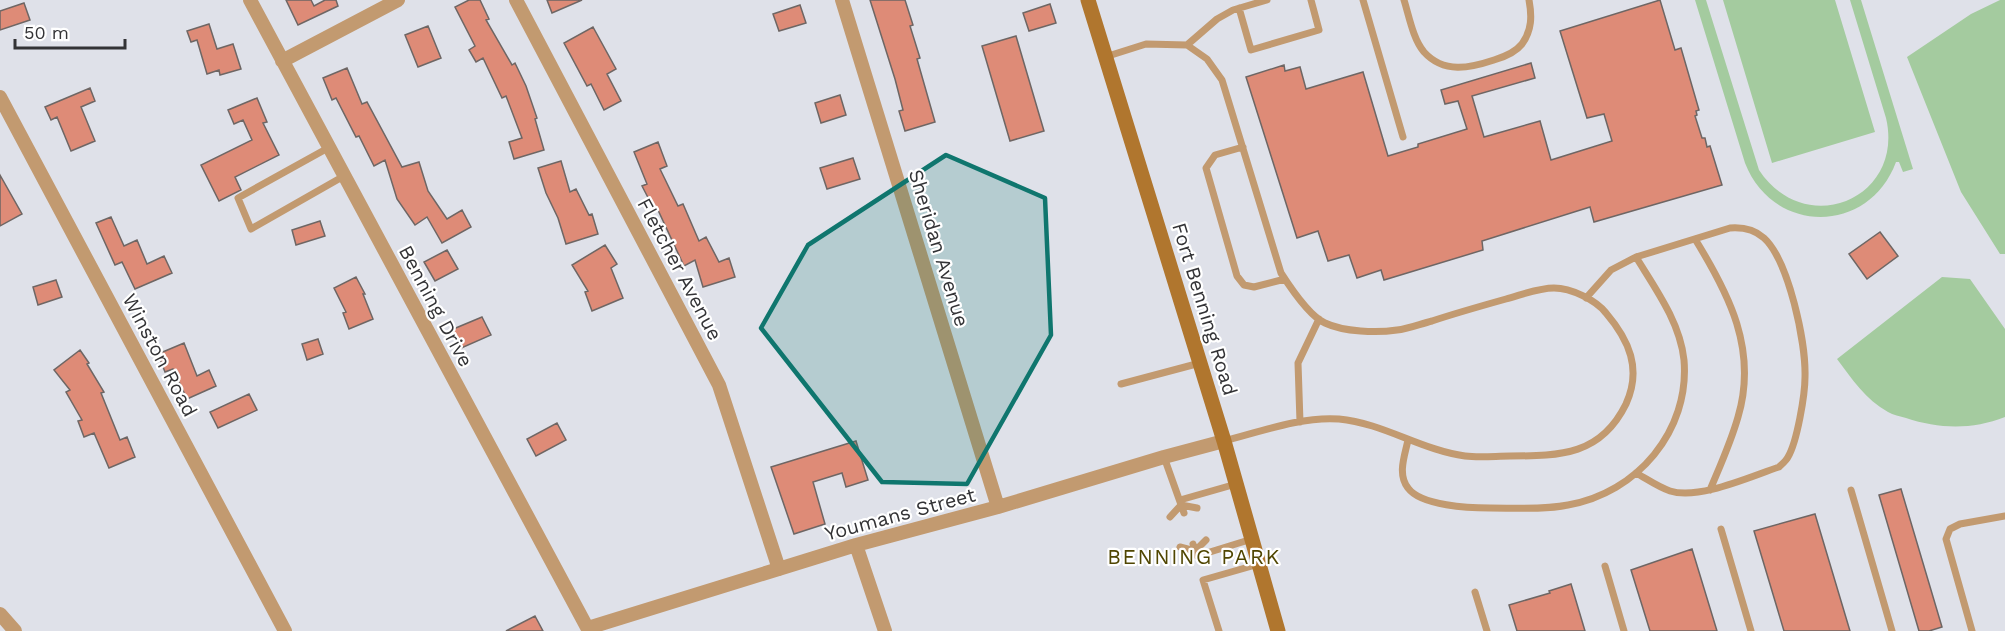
<svg xmlns="http://www.w3.org/2000/svg" width="2005" height="631" viewBox="0 0 2005 631" font-family="'Work Sans',sans-serif">
<style>
.green{fill:#a4cb9f}
.building{fill:#de8b77;stroke:#6e6664;stroke-width:1.5}
.lines{fill:none;stroke-linecap:round;stroke-linejoin:round}
.lane{stroke:#c29a70;stroke-width:7}
.street{stroke:#c29a70;stroke-width:14}
.secondary{stroke:#b0762e;stroke-width:15}
.marked{fill:#0f766e;fill-opacity:0.2;stroke:#0f766e;stroke-width:4.5;stroke-linejoin:round}
.labels{text-anchor:middle;dominant-baseline:central;stroke-width:4.5;stroke-linejoin:round;paint-order:stroke}
.street-label{font-size:20px;fill:#333336;stroke:#fff}
.neighbourhood-label{font-size:21px;letter-spacing:1.5px;fill:#504602;stroke:#fff}
</style>
<rect width="100%" height="100%" fill="#dfe1e9"/>
<path class="green" d="M1695,0H1706L1759,170C1805,240 1905,199 1886,118L1850,0H1861L1913,169L1903,172L1899,162H1896C1869,235 1773,235 1745,163Z
M1723,0H1835L1875,132L1772,163Z
M2000,0H2005V254H2000L1961,192L1907,57L1971,14Z
M1942,277L1970,279L2005,329V417C1972,430 1939,429 1906,418C1900,416 1893,415 1888,412C1866,400 1852,379 1837,359Z"/>
<path class="building" d="M286,0H311L314,6L325,0H336L338,6L298,25Z
M469,0H480L489,19L486,20L512,65L515,63L526,86L537,118L535,119L544,150L514,159L509,142L522,138L506,96L502,98L483,58L476,62L469,50L475,46L455,7Z
M547,0H582L552,13Z
M870,0H905L913,25L910,26L920,58L917,59L935,122L905,131L899,111L903,110L895,79Z
M1660,0L1675,50L1681,48L1699,110L1696,111L1697,115L1695,116L1702,138H1705L1707,147L1710,146L1722,185L1594,222L1590,207L1482,241L1483,250L1384,280L1381,270L1357,278L1349,255L1328,261L1318,231L1297,238L1246,77L1284,65L1285,71L1300,67L1306,89L1363,72L1388,156L1418,147V144L1467,129L1458,101L1445,104L1441,90L1531,63L1535,78L1472,96L1484,137L1540,121L1551,160L1612,141L1604,114L1587,118L1560,31Z
M24,3L30,20L0,30V11Z
M1050,4L1056,23L1029,31L1023,13Z
M800,5L806,23L779,31L773,14Z
M209,24L217,49L233,44L241,69L220,75L219,70L207,74L197,40L191,42L187,31Z
M428,26L441,58L418,67L405,35Z
M593,27L616,69L607,74L621,101L604,110L591,84L587,86L564,43Z
M1016,36L1044,131L1010,141L982,46Z
M347,68L362,104L367,102L402,167L419,162L428,191L447,219L462,210L471,227L442,243L427,217L415,225L397,199L385,160L374,166L359,136L356,137L336,98L332,100L323,78Z
M90,88L95,101L81,107L95,141L71,151L57,117L51,120L45,107Z
M840,95L846,115L821,123L815,103Z
M257,98L267,122L263,123L279,155L235,177L241,190L219,201L201,165L252,140L243,120L234,124L228,110Z
M658,142L667,166L660,169L678,206L683,204L699,241L706,237L719,262L729,258L735,277L703,287L695,260L684,266L657,208L654,209L642,186L647,184L634,152Z
M853,158L860,179L827,189L820,168Z
M561,161L570,192L576,189L589,215L592,214L598,234L566,244L558,218L546,193L538,168Z
M0,175L22,214L0,226Z
M111,217L124,246L137,240L147,264L164,256L172,273L135,289L122,262L115,265L96,223Z
M320,221L325,236L296,245L292,230Z
M1880,232L1898,256L1867,279L1849,254Z
M605,245L617,264L611,268L623,298L592,311L585,292L588,291L572,265Z
M447,250L458,269L435,281L424,262Z
M356,277L365,294H363L373,319L349,329L343,313L346,312L334,288Z
M56,280L62,297L38,305L33,287Z
M482,317L491,335L459,349L451,330Z
M318,339L323,354L307,360L302,344Z
M184,343L197,376L209,370L216,386L187,399L173,369L165,372L158,354Z
M80,350L89,363L87,364L104,392L101,393L120,440L127,437L135,457L109,468L94,433L84,437L78,421L82,420L66,392L70,390L54,370Z
M249,394L257,410L218,428L210,412Z
M557,423L566,440L536,456L527,439Z
M856,441L868,480L846,487L842,473L813,482L825,524L794,534L771,467Z
M1901,489L1942,627L1929,631H1919L1879,495Z
M1815,514L1850,631H1784L1754,531Z
M1692,549L1717,631H1650L1631,570Z
M1571,584L1585,631H1517L1509,605L1550,593L1549,591Z
M535,616L543,631H506Z"/>
<g class="lines">
<path class="lane" d="M1363,0L1403,137
M1404,0C1409,16 1413,39 1424,52C1444,74 1470,68 1494,60C1504,57 1515,53 1522,44C1532,30 1532,16 1529,0
M1239,8L1251,50L1319,30L1311,0
M1187,45L1207,59L1222,80L1281,273C1290,287 1309,316 1325,323C1344,332 1377,333 1397,330C1408,329 1420,324 1432,321C1456,313 1481,306 1506,299C1521,295 1538,288 1554,288C1571,288 1596,300 1606,313C1629,340 1642,369 1626,404C1601,455 1561,456 1510,456C1496,456 1480,458 1465,456C1421,450 1383,423 1339,419C1303,416 1259,432 1224,441
M1105,57L1146,44L1187,45L1217,19L1233,10L1267,0
M1243,147L1215,155L1206,168L1237,276L1244,285L1254,287L1285,279
M328,148L238,198L251,229L344,176
M1695,239C1729,294 1758,350 1738,417C1731,442 1720,466 1710,490
M1586,298L1611,270L1636,257
M1121,384L1200,363
M1300,422L1298,363L1319,319
M1408,440C1405,455 1397,474 1408,488C1421,506 1470,508 1490,508C1515,508 1543,510 1568,505C1637,493 1690,431 1684,360C1680,322 1655,288 1636,257L1730,228C1743,227 1754,229 1764,238C1789,261 1806,343 1805,377C1805,395 1797,442 1788,457C1786,461 1782,464 1779,467C1749,477 1699,500 1670,491C1658,487 1647,479 1636,473
M1164,457L1184,513
M1851,490L1892,631
M1180,500L1236,484
M1181,505L1197,508
M1170,517L1181,505
M1721,529L1751,631
M1193,544L1197,556L1252,539
M1180,547L1195,551
M1195,551L1206,540
M1605,566L1624,631
M1475,592L1487,631
M1219,631L1203,580L1259,564
M1972,631L1946,539L1950,529L1960,524L2005,516"/>
<path class="street" d="M250,0L589,631
M516,0L719,385L779,569
M842,0L998,507
M282,61L398,0
M0,97L285,631
M856,545L885,631
M0,614L15,631
M588,628L856,545L998,507L1164,457L1224,441"/>
<path class="secondary" d="M1088,0L1224,441L1278,631"/>
</g>
<path class="marked" d="M946,155L1045,198L1051,335L967,484L882,482L761,328L808,245Z"/>
<g class="labels">
<g class="street-label">
<text transform="translate(939 248) rotate(73)">Sheridan Avenue</text>
<text transform="translate(680 269) rotate(62)">Fletcher Avenue</text>
<text transform="translate(436 306) rotate(62)">Benning Drive</text>
<text transform="translate(1205 309) rotate(73)">Fort Benning Road</text>
<text transform="translate(160 355) rotate(62)">Winston Road</text>
<text transform="translate(900 514) rotate(-15)">Youmans Street</text>
</g>
<g class="neighbourhood-label">
<text x="1194" y="556">BENNING PARK</text>
</g>
</g>
<path d="M15 39v9h110v-9" fill="none" stroke="#333336" stroke-width="3"/>
<text x="24" y="39" font-size="18" fill="#333336" stroke="#ffffff" stroke-width="4.5" paint-order="stroke">50 m</text>
</svg>
